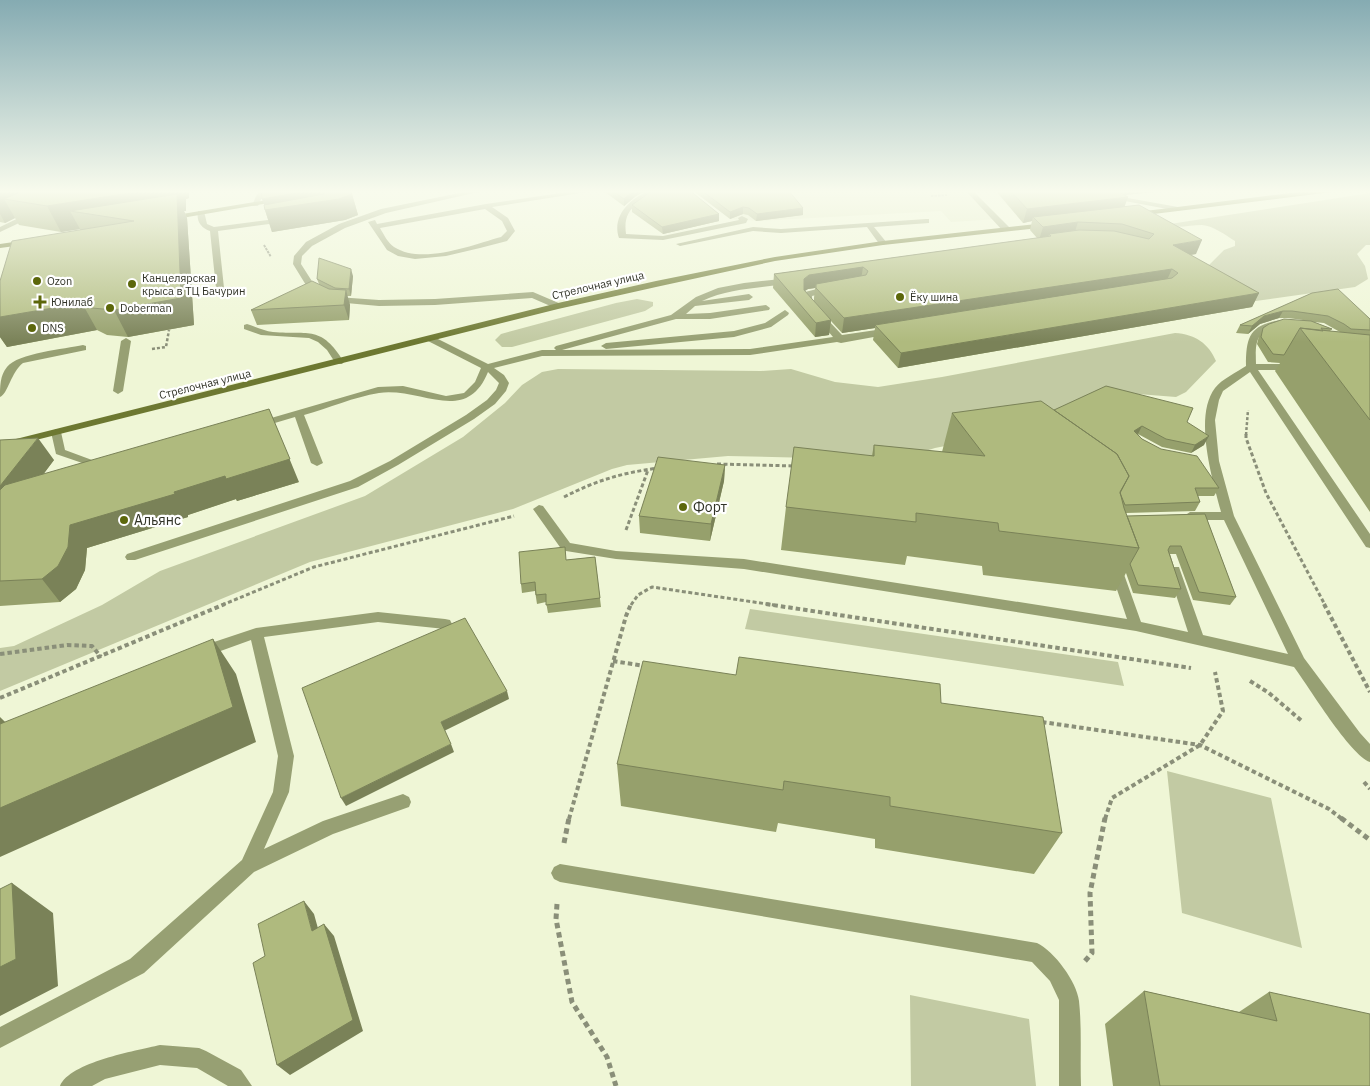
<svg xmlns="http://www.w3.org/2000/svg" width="1370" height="1086" viewBox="0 0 1370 1086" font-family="'IBM Plex Sans',sans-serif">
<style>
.built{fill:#e1e8c3}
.green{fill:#c2caa3}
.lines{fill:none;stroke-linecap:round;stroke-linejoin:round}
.path-far4{stroke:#8a8f79;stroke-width:2;stroke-dasharray:2.5 1;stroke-linecap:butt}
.path-far3{stroke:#8a8f79;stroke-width:2.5;stroke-dasharray:3 2;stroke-linecap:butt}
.path-far2{stroke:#8a8f79;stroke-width:3;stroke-dasharray:4 2.5;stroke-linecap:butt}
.path-far1{stroke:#8a8f79;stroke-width:4;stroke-dasharray:4.5 3;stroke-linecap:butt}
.path{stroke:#8a8f79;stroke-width:5;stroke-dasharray:5.5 4;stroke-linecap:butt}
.lane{fill:#97a073;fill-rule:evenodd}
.secondary{fill:#6d7831;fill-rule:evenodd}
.wall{fill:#96a06c;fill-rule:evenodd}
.shaded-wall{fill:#7a8258}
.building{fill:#afba7e;stroke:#7a8258}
.poi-dot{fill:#5c670b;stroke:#fff;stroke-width:2}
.labels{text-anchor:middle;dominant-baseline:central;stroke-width:4.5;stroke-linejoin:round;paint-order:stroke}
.far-poi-label{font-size:11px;fill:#313327;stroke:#fff;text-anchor:start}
.far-street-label{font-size:11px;fill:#313327;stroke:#fff}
.poi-label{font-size:14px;fill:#313327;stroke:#fff;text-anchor:start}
</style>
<rect width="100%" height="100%" fill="#eff6d6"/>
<path class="built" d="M694,190H973L999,219L951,222L941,211L759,221L730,219Z"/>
<path class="green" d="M1370,193V245H1366L1357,254L1365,266L1368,279L1355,287L1234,304L1206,268L1224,250L1235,246V241C1225,235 1214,226 1202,225C1191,225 1181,228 1170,226V224Z
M637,299L653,302V306L645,311L512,347H502L495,340L501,334L616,303Z
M1175,333C1195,334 1209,344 1216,361L1186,392L1176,397L1125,393L1007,434L935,448L903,458L893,460L728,456L627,465L612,469L513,509L310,562L0,691V648L14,646L102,605L160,571L365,496L463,437L505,403L522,385L542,372L558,369L761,371L791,369L835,382L878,387L942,377Z
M750,609L1118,662L1124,686L745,629Z
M1167,771L1271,798L1302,948L1182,913Z
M910,995L1029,1019L1036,1086H911Z"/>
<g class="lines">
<path class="path-far4" d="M931,196L947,195
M264,245L271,257"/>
<path class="path-far3" d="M152,349L166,347L169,330
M1246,435L1248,410"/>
<path class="path-far2" d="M1246,434V438L1266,493L1325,605
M717,464L795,466
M564,497C597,480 622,473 658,468
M626,530L648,470
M222,605L314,567L514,516
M631,605L638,595L652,587L774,605"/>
<path class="path-far1" d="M766,604L1191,668
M1324,604L1370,692
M0,654L67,645L92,646L101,657
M613,661L645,666
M1250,681L1269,693L1303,722
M0,698L225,604
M1042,722L1200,745L1329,809L1342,819
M1364,782L1370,789
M569,819L626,616L631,604
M1105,819L1112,798L1200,745L1223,711L1215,672"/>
<path class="path" d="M1341,818L1370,840
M564,843L569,818
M557,904L556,919L572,1002L607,1057L616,1086
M1085,961L1092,953L1090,893L1105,818"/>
<path class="lane" d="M262,190H269L262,197L258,206H252L256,196Z
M474,190H487L386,213L345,228L312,246L302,256L301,264L315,286L337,297L379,300L435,299L533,292L561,304V308H555L532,298L435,305L379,306L335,302L309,290L293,264L294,256L306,242L339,224L381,209Z
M581,190H599L492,207L508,218L515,231L507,241L480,248L446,256L415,259L398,256L387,250L368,222L375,220L377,224L486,204ZM485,209L502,221L507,231L501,237C472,245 422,265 394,247C388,243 384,235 380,228Z
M651,190H660C642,203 622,205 626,234L663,236L739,220L738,218L742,216L748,219L746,223L663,240L619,238C611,215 632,197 651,190Z
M965,190H972L1009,227V231H1003Z
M1111,195L1178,207L1182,209L1178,211L1109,198L1108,197Z
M198,211H204L207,224L214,227L284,218L288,220L284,222L218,231L224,288L220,291L216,288L210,231C201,228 196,221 198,211Z
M29,213L36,215L0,232V227Z
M926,219H929V223L874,227L887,243L883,245H880L867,227L781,233L753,231L680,246L676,244L753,227L781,229Z
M791,278L795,280L794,282C763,289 732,287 702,301L749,294L753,297L749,300L695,306L686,314L710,313L766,305L770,308L769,310L710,319H676L562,350L750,349L833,337L804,303L805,292L829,286L833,289L832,291L812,296V303L842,335L890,328L895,331L890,334L841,343L837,342L750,355L542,356L494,368L504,375L509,383L506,391L495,404L474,419L398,465L358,487L135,560H127L125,557L127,554L350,481L390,461L466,415L487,400L496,390L499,383L488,372C466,426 421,387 379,393C354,397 329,408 304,415L323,463L317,466L311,463L295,417L258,428L253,425L254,423L378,387L403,386L446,396L464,393L475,382L481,368L428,341V337H434L488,364L542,350H556L554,348L556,346L671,315L696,297L718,288L744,283Z
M785,310L789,313L788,315L771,327L734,337L606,349L601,346L606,343L734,331L765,323Z
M1281,320L1285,323L1284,325C1257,331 1255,337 1256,364H1293L1298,367L1293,370H1258L1370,534V548L1366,547L1250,372L1223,391L1219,400L1215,420L1219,461L1234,516L1304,658L1360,733L1370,744V762C1350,755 1309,687 1294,667L1136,631L744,569L616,559L566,551L562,550L533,509L539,505L543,506L570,543L616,551L744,559L1127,619L1109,566L1110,563H1120L1121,566L1141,622L1188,632L1168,570L1169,567H1179L1180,570L1203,635L1288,654L1224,520H1190L1184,516L1190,512H1221C1213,481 1193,417 1215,388C1222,379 1237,372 1246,366C1246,336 1250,325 1281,320Z
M247,324C256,327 264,331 273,332C310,335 321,325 344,362L342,364H336L327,350L318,342L309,338L261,335L244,329V325Z
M126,338L131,341L123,391L118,394L113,391L121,341Z
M83,345L86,346V350L23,363C11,372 8,394 0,397C0,387 0,375 7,367C18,353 65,349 83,345Z
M56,429L61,432L65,450L92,460L107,462L109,464L107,466H91L56,454L51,432Z
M378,612L445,619L450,620L452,624L450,628L445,629L378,622L264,637L294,756L289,792L264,849L323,821L403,794L409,797L411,802L409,807L333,834L254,872L144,973L0,1048V1027L130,959L242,860L273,792L278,756L251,640L204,657L199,655L197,651L199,647L256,628Z
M560,864L1037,943C1054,951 1077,982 1079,1001C1082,1029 1080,1058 1081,1086H1059V1000L1050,981L1032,962L560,882L554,879L551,873L554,867Z
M160,1045L199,1048L206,1051L241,1070L252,1086H228L197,1068L160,1065L105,1079L92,1086H60C70,1062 135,1051 160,1045Z"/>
<path class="secondary" d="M1315,190H1335L1332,192L1137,216L1133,214L1137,212Z
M279,198L281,199V201L170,220L166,218L170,216Z
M1045,223L1049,225L1048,227L883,245L775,261L656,287L558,309L0,449V443L558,303L656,281L775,257L883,241Z
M27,240L31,242L30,244L0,248V244Z"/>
</g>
<path class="wall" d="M0,190L189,198L186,199V211H184L187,218L194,325L128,337L107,335L97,330L7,347L0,337V281L80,230V229L61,232L19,225L15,218L5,223L0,222Z
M261,190H350L352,194L358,215L345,220L272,232L265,210V205Z
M602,190H647L636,196L624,206Z
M692,190H788L803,215L756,221L748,215L743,214L730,219Z
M995,190H1175L1124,195L1128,197L1124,206L1196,254L1190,255L1259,293L1252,307L898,368L873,340L875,328L842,333L831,321L829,335L815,337L773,288L774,274L1037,238L1030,230L1032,221L1023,223ZM815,288L814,298V301L805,291L808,289Z
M632,205L719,214V221L663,234L632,212Z
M353,276L351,296H347L350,305L349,320L257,325L251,310L319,284L317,279Z
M1312,293L1370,319V512L1275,371L1280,363L1268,362L1257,344L1259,336L1263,328L1303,320L1288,318H1279L1260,324L1248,334L1236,333L1240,325ZM1314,322L1324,323L1340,332L1330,331L1332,329Z
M1054,410L1187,422L1204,445L1191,453L1162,447L1138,434L1142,439L1219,488L1214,496H1198L1200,502L1195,511L1126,513L1127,516L1205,514L1236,597L1230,605L1193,600L1176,554H1170L1181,589L1175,598L1133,593L1126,573L1116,591L983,575L982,566L907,556L905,565L781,550L786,507L872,455L874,445L942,452L952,413Z
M0,440L54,460L43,474L299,482L237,501L236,499L188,515V517L87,548L85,570L76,589L60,602L0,606Z
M725,465L724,481L710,541L640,533L639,516Z
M595,557L601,607L548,613L546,602L537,604L535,591L522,593L521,584L566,560Z
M941,703L1062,833L1034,874L875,848V839L778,823L776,832L621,806L617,764Z
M1144,991L1239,1012L1269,992L1370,1086H1113L1105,1024Z"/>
<path class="shaded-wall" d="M6,190H74L4,199L15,218L5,223L0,214V193Z
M148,190H189V198L186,199V211H184L187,218L194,325L128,337L114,310L177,212L70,211L80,229L61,232L47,206Z
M311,190H320L323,201L352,194L358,215L345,220L272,232L265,210H266L262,199Z
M634,190H647L636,196L624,206V199Z
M1126,190H1175L1124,195Z
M1128,197L1123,211L1033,217L1032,221L1023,223L1027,209Z
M743,207V214L730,219V212Z
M803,208V215L756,221L757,214Z
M719,214V221L663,234L662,227Z
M1078,222L1074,235L1049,234L1048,239L1039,240L1043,227Z
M1202,240L1196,254L1167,258L1173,245Z
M863,267L861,280L816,284L815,288L808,289L803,292L804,279L809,275Z
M351,269L353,276L351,296L349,289Z
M1172,269L1166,282L875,325V328L842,333L844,318Z
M346,290L350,305L349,320L344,305Z
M1259,293L1252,307L898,368L901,353Z
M82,303L97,330L7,347L0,337V317Z
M1283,311L1279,318L1260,324L1248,334L1252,326L1264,316Z
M831,320L829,335L815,337L816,323Z
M269,409L299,482L237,501L236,499L188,515V517L87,548L85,570L76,589L60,602L42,579L70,525L174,492Z
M1142,426L1138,434L1134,431Z
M1209,436L1204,445L1191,453L1195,445Z
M38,438L54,460L0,533V486Z
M725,465L724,481L710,541L711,524Z
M213,639L236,674L256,742L0,857V808Z
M507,691L509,699L444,731L441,722Z
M0,717L35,751L0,725Z
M451,744L454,752L346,806L341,798Z
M12,883L53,913L58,986L0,1016V967Z
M304,901L314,914L322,943L312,931Z
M324,924L334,936L363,1031L290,1075L277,1065Z"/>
<path class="building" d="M25,190H148L47,206L4,199Z
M261,190H311L262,199Z
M322,190H350L352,194L339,199L265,210L264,205L324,194L326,192Z
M611,190H634L624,199Z
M653,190H689L719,214L662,227L632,205Z
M701,190H788L803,208L757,214L749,208L743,207L730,212Z
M1010,190H1022L1024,191L1053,190H1115L1128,197L1027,209Z
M177,194L181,298L114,310L92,308L82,303L0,317V281L12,241L134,221L70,211Z
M1139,205L1202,240L1173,245L1259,293L901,353L875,325L1172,278L1178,273L1172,269L844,318L816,288V284L866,275L868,271L863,267L809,275L804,279V290L831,320L816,323L774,274L1051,236L1049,234L1079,230L1114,231L1149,239L1154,234L1122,224L1078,222L1043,227L1033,217Z
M319,258L351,269L349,289L335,288L317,279Z
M312,281L329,289L346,290L344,305L251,310Z
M1338,289L1370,319V330L1351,329L1344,324L1328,316L1292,311H1283L1264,316L1252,326L1240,325L1312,293Z
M1284,319L1311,321L1332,329L1321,328L1323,331L1300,328L1284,355L1273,354L1261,337L1263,328L1269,324Z
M1300,328L1370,335V420Z
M1106,386L1193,408L1187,422L1209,436L1195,445L1166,439L1142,426L1134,431L1142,439L1161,449L1197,456L1219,488H1195L1200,502L1125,505L1120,493L1129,476L1117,454L1054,410Z
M1041,401L1117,454L1129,476L1120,492L1124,508L1139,548L999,531L998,523L916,513V522L786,507L794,447L874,456V445L985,456L952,413Z
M269,409L290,459L226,479L225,476L174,492L175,494L70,525L68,547L58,566L42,579L0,581V490L5,485Z
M38,438L0,486V440Z
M658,457L725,465L711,524L639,516Z
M1205,514L1236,597L1199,592L1181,546H1170L1168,550L1181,589L1138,585L1130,564L1139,548L1127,516Z
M565,547L566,560L595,557L600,598L546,605V594L536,595L535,582L521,584L519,552Z
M465,618L507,691L441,722L451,744L341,798L302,688Z
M213,639L233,707L0,808V724Z
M739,657L940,684L941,703L1043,717L1062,833L890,806V797L784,781L783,790L617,764L643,661L736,675Z
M12,883L16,959L0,967V889Z
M304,901L312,931L324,924L353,1020L277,1065L253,963L265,956L258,924Z
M1144,991L1277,1021L1269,992L1370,1014V1086H1160Z"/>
<linearGradient id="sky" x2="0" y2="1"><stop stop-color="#85abb2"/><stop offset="0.56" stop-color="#f8fbed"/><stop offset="1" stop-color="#f8fbed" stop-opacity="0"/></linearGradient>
<rect width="1370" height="342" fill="url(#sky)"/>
<g class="poi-dot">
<circle cx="37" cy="281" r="5"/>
<circle cx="132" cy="284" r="5"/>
<circle cx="900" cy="297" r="5"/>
<path d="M37.5 294.5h5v5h5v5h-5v5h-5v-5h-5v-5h5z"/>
<circle cx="110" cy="308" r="5"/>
<circle cx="32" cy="328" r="5"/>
<circle cx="683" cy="507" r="5"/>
<circle cx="124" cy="520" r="5"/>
</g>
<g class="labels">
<g class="far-poi-label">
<text x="142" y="278">Канцелярская<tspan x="142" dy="13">крыса в ТЦ Бачурин</tspan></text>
<text x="47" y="281">Ozon</text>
<text x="910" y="297">Ёку шина</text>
<text x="51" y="302">Юнилаб</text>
<text x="120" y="308">Doberman</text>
<text x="42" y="328">DNS</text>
</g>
<g class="far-street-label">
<text transform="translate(598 285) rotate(-13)">Стрелочная улица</text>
<text transform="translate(205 384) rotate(-14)">Стрелочная улица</text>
</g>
<g class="poi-label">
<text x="693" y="507">Форт</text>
<text x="134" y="520">Альянс</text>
</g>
</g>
</svg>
